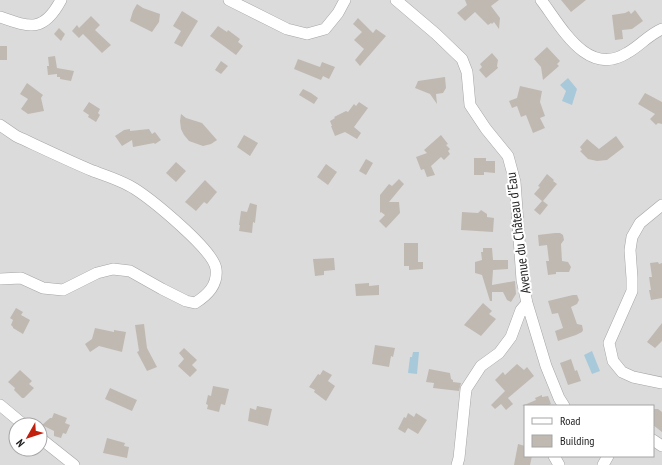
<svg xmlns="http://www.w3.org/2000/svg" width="662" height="465" viewBox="0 0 662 465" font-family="'PT Sans Narrow',sans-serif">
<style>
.residential{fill:#dcdbdb;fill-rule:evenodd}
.water{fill:#a8c9da}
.building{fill:#bfb9b2}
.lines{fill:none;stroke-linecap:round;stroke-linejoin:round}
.minor-casing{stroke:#a5a5a5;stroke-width:12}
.minor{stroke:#fff;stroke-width:11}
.labels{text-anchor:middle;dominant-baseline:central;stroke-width:4;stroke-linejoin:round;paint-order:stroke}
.street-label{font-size:14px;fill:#1e1e1e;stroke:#fff}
</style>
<rect width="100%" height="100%" fill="#efece5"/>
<path class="residential" d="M0,0H662V465H0ZM525,406H653V456H525ZM16,425H40V449H16Z"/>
<path class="water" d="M568,78L577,89L572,105L562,101L566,91L560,85Z
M592,351L600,371L592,374L584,355Z
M413,352H419L417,374L408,373L410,357H412Z"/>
<path class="building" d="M465,0H499L491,6L500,18L499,29L494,22L492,24L491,23L488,25L475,12L465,21L457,13L467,5Z
M561,0H586L571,12Z
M137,4L143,8L160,14L159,22L152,32L130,21L133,11Z
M635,10L643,21L632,29L622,30L623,39L615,40L612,15L625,13L629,11L631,14Z
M182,11L198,21L182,47L174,43L181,31L173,26Z
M91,16L100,25L95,30L111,45L102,53L83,34L79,38L72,31L77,25L79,28Z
M358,18L373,33L376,29L386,36L360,66L355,60L364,49L354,40L362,32L353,24Z
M218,26L227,32L228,30L240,39L238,42L243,46L236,55L210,36Z
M59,28L65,34L61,41L54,34Z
M0,46H7V60H0Z
M547,47L560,61L557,64L559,66L543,80L541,67L534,59Z
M492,53L498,60L497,66L498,68L486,78L479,70L482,67L480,64Z
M55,56L57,68L74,71L71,81L60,79V77H57V74L48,75L47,66H49L48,57Z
M298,59L320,67L322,62L335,67L329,79L323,76L321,80L294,69Z
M221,61L228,66L221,74L215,70Z
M445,77L446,88L443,93L436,94L437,104L430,94L415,88L418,81Z
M27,83L43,95L41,98L44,111L28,114L21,109L28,99L20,94Z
M520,86L542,91L540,102L545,116L540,118L545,128L533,133L526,115L521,117L517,106L512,108L509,101L517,98Z
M303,89L311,93L318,98L314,104L299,95Z
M645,93L662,102V124L658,123L656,125L650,119L655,114L638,104Z
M89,102L100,109L98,113L100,115L96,122L88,117L89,115L83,111Z
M359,102L368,108L354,127L361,133L357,139L345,132L335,136L331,126H332L330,121L335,118L334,117L346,111L348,112L354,104L356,106Z
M181,114L186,118L202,123L217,140L211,144L203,146L189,141L184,135L181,129L180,121Z
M130,129V131L149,129L152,134L155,132L161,140L155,144L154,143L133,147L132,140L122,146L115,136L124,130Z
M244,135L258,143L250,156L237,147Z
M441,135L448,144L446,145L450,149L448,151L450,154L444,160L441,157L431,166L435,175L427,177L424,169L421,170L416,157L427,153L424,150Z
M616,136L624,147L607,160L597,161L588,159L580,151L582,150L580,147L587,139L599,149Z
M474,158H486V161H495V173L484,172V175H474Z
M366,159L373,163L366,175L359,171Z
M176,162L186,171L176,182L166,173Z
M326,164L337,172L328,185L317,177Z
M547,174L554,180L553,181L557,184L543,201L548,205L540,215L534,210L542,201L534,194L540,187L538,186Z
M399,179L404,184L389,202H399L400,213L386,228L379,221L385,215L381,212L380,213V195L389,184L392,186Z
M205,180L217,192L207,204L204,202L196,211L185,202Z
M250,203L257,205L255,223L253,222L252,233L239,231L240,225H239L241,211L247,212Z
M481,210L487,214V217L494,218L493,232L461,230L462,212L478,213Z
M555,233H560L563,235L564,240L561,244L562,261L568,262L571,267L569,272H556V274L548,275L546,261H549L547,245L539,246L538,235Z
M404,243H418V262H423V269L409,270V266H404Z
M483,248H492L493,260H508V269L493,270L492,285L515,281L516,294L511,302L507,300L503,292H492V301H490L482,275L475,273V262L482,260L481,252H483Z
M334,258L335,270L324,271V275L315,276L313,259Z
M658,262L659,264L662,263V298L651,300L649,290H651L649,277H652L650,263Z
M369,283V286L379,285V295L356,296L355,284Z
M573,295H577L579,300L577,304L571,307L577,324L582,325L583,330L582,332L576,335L558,341L555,331L563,328L558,313L552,314L548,301Z
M483,303L492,311L489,314L496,319L481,336L464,325Z
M16,308L23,312L21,315L30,320L23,334L13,328V327L11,325L13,320L10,318Z
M662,323V341L655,348L647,342Z
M144,324L147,348L157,367L147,371L137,352L139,351L135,325Z
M95,328L114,332V330L126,332L122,352L99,346L90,352L85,344L92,339Z
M375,345L395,348L393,357L391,356L389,367L372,364Z
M184,348L197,360L192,365L197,370L190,377L178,366L184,359L179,353Z
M571,359L575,371L577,370L581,381L568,385L560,363Z
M517,364L524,370L527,367L534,376L508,398L513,404L506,410L501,404L495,409L491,405L505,391L495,380L503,372L505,375Z
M429,369L450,373L451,379L453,380V382L461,383L459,391L433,388L434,383L426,382Z
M20,370L32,381L29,384L34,388L24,398H22L14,390L15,388L8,382Z
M323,370L332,375L328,381L335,386L326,401L314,392L315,390L309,387L318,374L320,375Z
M213,386L229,389L225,405L221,404L219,412L207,409L208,405L206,404L208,395L211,396Z
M110,388L137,400L132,411L105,399Z
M542,395V397L548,396L551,404L547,406H522L536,400L535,398Z
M257,406L272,409L268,426L248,421L250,408L256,410Z
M653,409H658L662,412V432L653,425Z
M54,413L67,418L65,423L70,425L66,434L63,433L61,438L54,436V431L42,425L50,418H52Z
M408,413L414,417L416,413L427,420L418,434L408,428L405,433L398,429L404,417L406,418Z
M107,438L125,443L124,446L129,447L127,458L103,453Z
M518,444L525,446V456H532L530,465H514Z"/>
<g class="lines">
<defs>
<path id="minor" d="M229,0L287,29L307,34L325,29L338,13L345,0
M396,0L436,34L462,59L467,72L470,105L486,129L508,156L515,182L522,280L527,303L546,366L559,398L564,406
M541,0C561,26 587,78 627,53C640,46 648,35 662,29
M0,17C31,28 44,32 61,0
M0,125L16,136C42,148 67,160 93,171C107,176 123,181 135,189C152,200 214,250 216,269C218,285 208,295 195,303L186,301L162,289L130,271L113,269L97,273L63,290L43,288L21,278L0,279
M662,205L640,223L632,237L630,250L632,278V291L609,343L613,361L622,372L633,377L662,383
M0,405L24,425
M40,438L74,465
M653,440L662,446
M554,456L559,465
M457,465L459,458L466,389L481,366L499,353L511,337L521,310L527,303
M603,465L608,456"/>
</defs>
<use href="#minor" class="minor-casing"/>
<use href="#minor" class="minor"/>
</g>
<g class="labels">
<g class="street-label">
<text transform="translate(518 233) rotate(-97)">Avenue du Château d'Eau</text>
</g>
</g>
<rect x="524" y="405" width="130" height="52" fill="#ffffff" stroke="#a5a5a5"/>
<rect x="532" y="418" width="20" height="6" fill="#ffffff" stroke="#a5a5a5"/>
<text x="560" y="425" font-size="12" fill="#1e1e1e">Road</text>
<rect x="532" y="435" width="20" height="12" fill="#bfb9b2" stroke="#a5a5a5"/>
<text x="560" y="445" font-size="12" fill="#1e1e1e">Building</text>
<g transform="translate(28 437) rotate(231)"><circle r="19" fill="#ffffff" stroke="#a5a5a5"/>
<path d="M0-3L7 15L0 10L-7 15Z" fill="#c0200c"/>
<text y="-6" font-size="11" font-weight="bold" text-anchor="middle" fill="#1e1e1e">N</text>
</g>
</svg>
